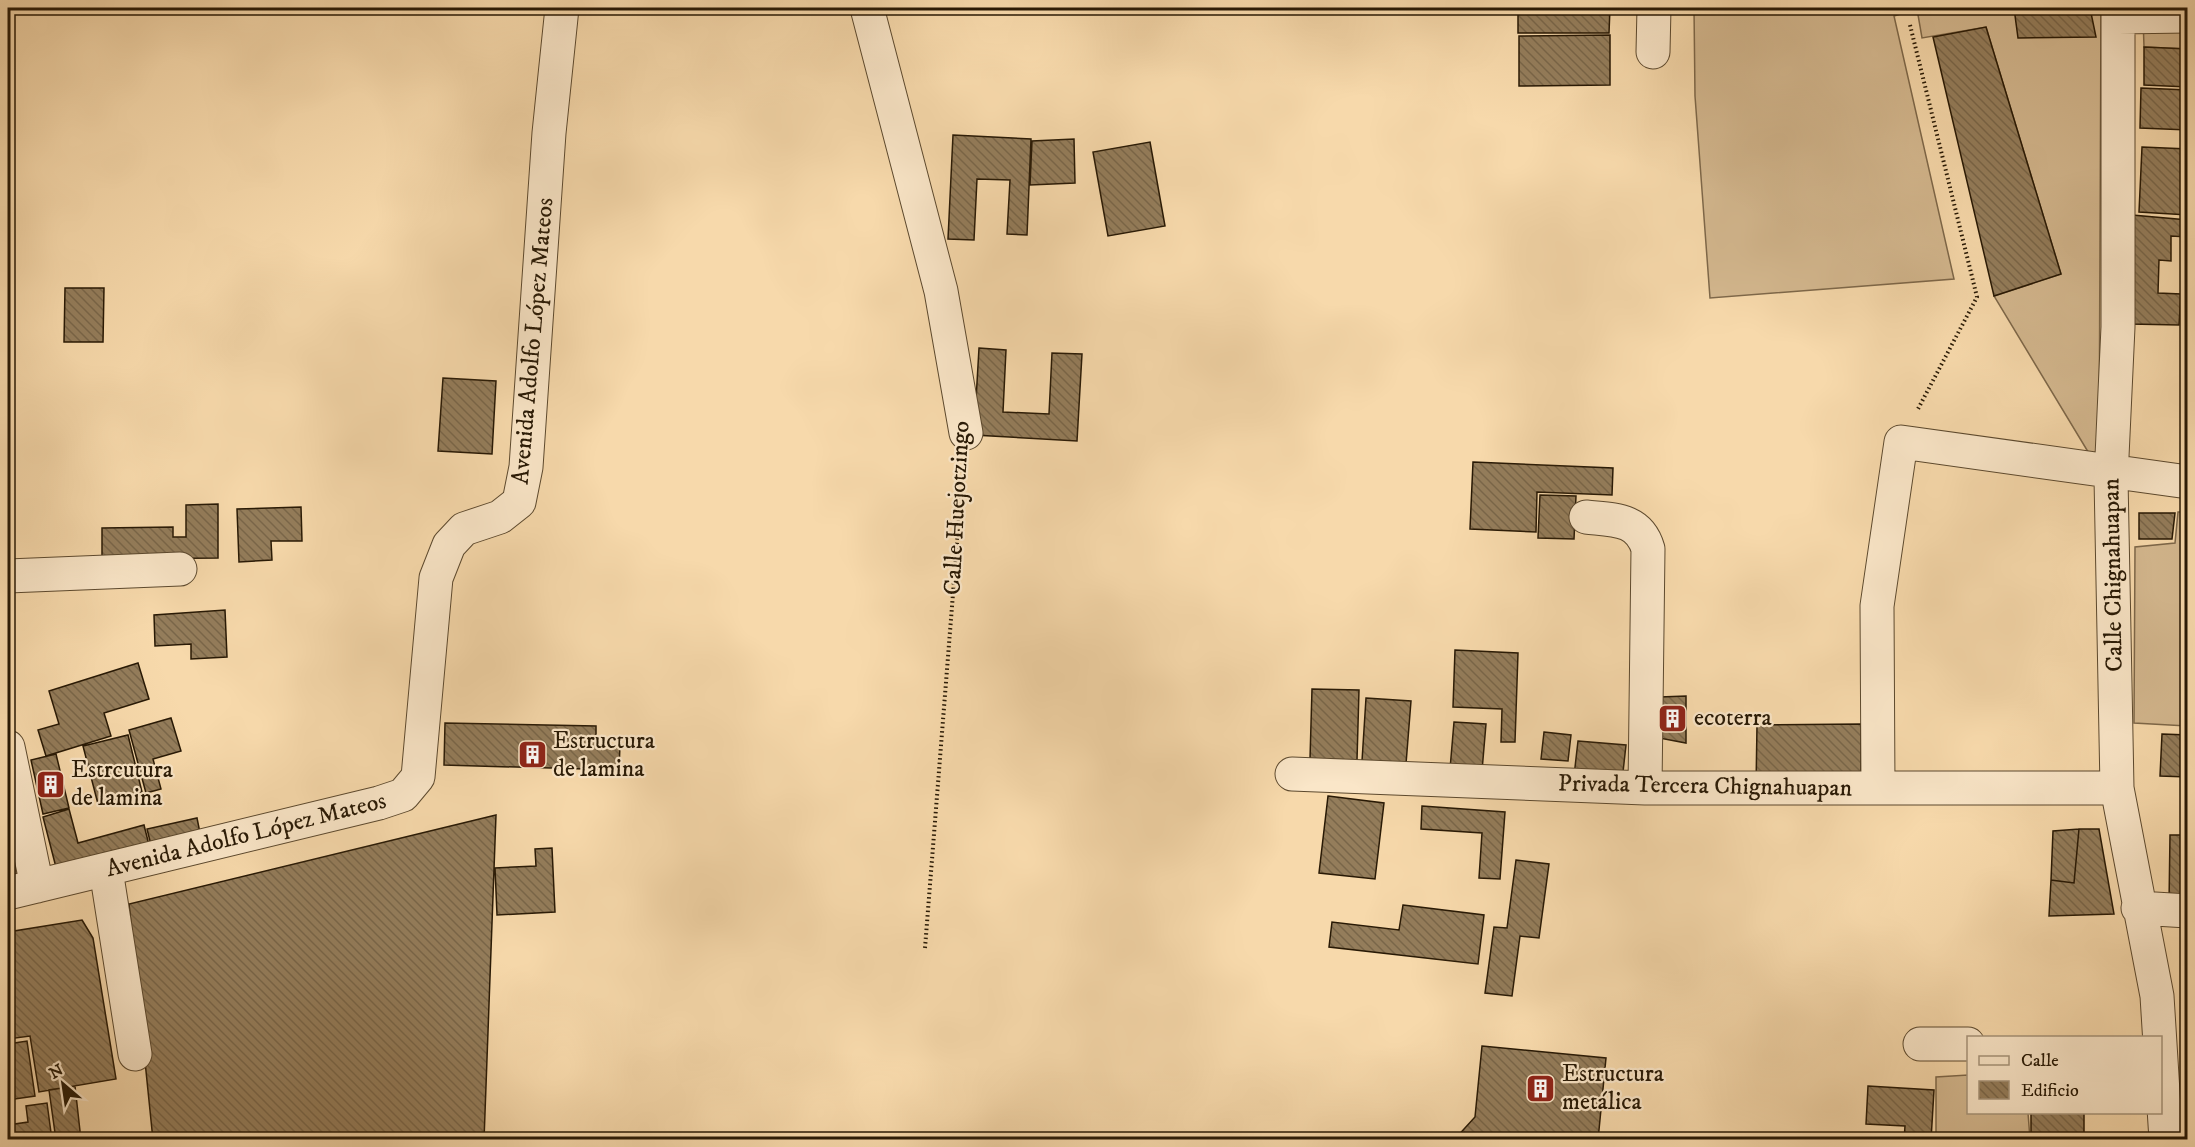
<svg xmlns="http://www.w3.org/2000/svg" width="2195" height="1147" viewBox="0 0 2195 1147" font-family="'IM FELL DW Pica',serif">
<style>
.grass{fill:#d4b88f;stroke:#7e684a;stroke-width:1.5}
.building{fill:url(#building-back-hatch);stroke:#281905;stroke-width:1.5}
.lines{fill:none;stroke-linecap:round;stroke-linejoin:round}
.minor-casing{stroke:#5c492e;stroke-width:35}
.path{stroke:#281905;stroke-width:4;stroke-dasharray:1.5 3;stroke-linecap:butt}
.minor{stroke:#fae6c8;stroke-width:33}
.labels{text-anchor:middle;dominant-baseline:central;stroke-width:4.5;stroke-linejoin:round;paint-order:stroke}
.street-label{font-size:24px;fill:#281905;stroke:#fae6c8}
.poi-label{font-size:24px;fill:#281905;stroke:#fae6c8;text-anchor:start}
</style>
<defs>
<pattern id="building-back-hatch" width="6" height="6" patternUnits="userSpaceOnUse" patternTransform="scale(1.5)"><rect width="6" height="6" fill="#947d5b"/><path d="M-1 5l2 2M0 0l6 6M5-1l2 2" fill="none" stroke="#796649"/></pattern>
</defs>
<rect width="100%" height="100%" fill="#f7d9ab"/>
<filter id="stains"><feTurbulence type="fractalNoise" baseFrequency=".00333" numOctaves="4"/><feColorMatrix values="0 0 0 0 .2 0 0 0 0 .09 0 0 0 0 .02 0 0 0 .5 -.17"/></filter>
<radialGradient id="worn" r=".72"><stop offset=".6" stop-color="#630" stop-opacity="0"/><stop offset="1" stop-color="#630" stop-opacity=".3"/></radialGradient>
<path class="grass" d="M1694,8H2101L2099,470L1994,296L2061,274L1986,27L1922,38L1917,9L1894,16L1954,279L1710,298L1695,96Z
M2187,14V49L2144,47L2143,17Z
M2178,512H2188L2187,726L2134,723L2135,547L2175,543Z
M1968,1075V1112L2028,1113L2030,1139H1936V1077Z"/>
<path class="building" d="M1518,8H1610L1609,33H1518Z
M2014,8H2090L2096,37L2018,38Z
M1986,27L2061,274L1994,296L1933,37Z
M1610,35V85L1519,86V36Z
M2144,47L2188,49V87L2144,85Z
M2141,88L2188,90V130L2140,128Z
M953,135L1031,139L1027,235L1007,234L1010,180L977,179L974,240L948,239Z
M1074,139L1075,183L1030,185L1032,141Z
M1150,142L1165,226L1108,236L1093,152Z
M2142,147L2188,149V215L2139,212Z
M2132,215L2188,220V237L2171,236V261L2159,260L2158,293L2181,294L2179,325L2130,324Z
M65,288H104L103,342H64Z
M979,348L1006,350L1003,412L1049,414L1052,353L1082,354L1077,441L974,435Z
M443,378L496,381L492,454L438,451Z
M1473,462L1613,468L1612,495L1537,492L1536,532L1470,529Z
M1540,495L1576,496L1574,539L1538,538Z
M218,504V558L102,559V528L173,527V537H186V505Z
M301,507L302,541H271L272,560L239,562L237,509Z
M2139,513H2175L2172,539H2139Z
M225,610L227,657L191,659V644L155,646L154,615Z
M1455,650L1518,653L1515,742H1501L1502,709L1453,707Z
M138,663L149,699L104,713L111,736L46,756L38,730L59,724L49,691Z
M1312,689L1359,690L1357,760L1310,759Z
M1686,696V743L1659,738L1660,697Z
M1366,698L1411,701L1406,764L1362,761Z
M171,718L181,751L153,759L161,789L146,793L129,730Z
M1454,722L1486,724L1482,771L1450,769Z
M445,723L596,726V745H620L619,770L444,765Z
M1861,724V788H1756L1757,725Z
M1544,732L1571,735L1568,761L1541,759Z
M2162,734L2188,735V777L2160,776Z
M128,735L142,792L98,804L83,746Z
M1578,741L1626,745L1622,781L1574,776Z
M56,754L69,808L43,814L31,760Z
M1328,796L1384,803L1375,879L1319,873Z
M1422,806L1505,812L1500,879L1479,878L1482,833L1421,829Z
M69,809L78,843L144,825L151,853L58,875L43,817Z
M496,815L484,1140H153L129,904Z
M197,818L201,838L152,849L147,829Z
M2079,829L2074,883L2051,880L2053,831Z
M2079,829H2099L2114,914L2049,916L2051,880L2074,883Z
M2170,835H2188V904H2169Z
M14,846L20,879L8,881V847Z
M552,848L555,912L497,915L495,868L536,866L535,849Z
M1516,860L1549,864L1539,938L1520,936L1512,996L1485,993L1494,927L1507,928Z
M1403,905L1484,915L1478,964L1329,947L1332,922L1399,930Z
M82,920L93,938L116,1079L39,1092L30,1036L8,1039V932Z
M27,1041L35,1096L8,1100V1044Z
M1482,1046L1606,1058L1598,1140H1454L1475,1117Z
M75,1086L81,1140H56L49,1090Z
M1868,1086L1934,1090L1931,1140H1904L1905,1126L1866,1124Z
M47,1103L52,1140H8V1125L28,1122L26,1106Z
M2031,1112H2084V1140H2031Z"/>
<g class="lines">
<defs>
<path id="minor" d="M867,8L941,291L966,433
M2118,8V327L2111,478L2117,788L2157,996L2166,1140
M2118,17L2188,16
M1653,52L1654,8
M1586,517C1613,520 1639,518 1648,549L1645,788
M8,576L180,569
M8,747L37,886
M1292,774L1645,788H2117
M1878,788L1877,606L1901,442L2188,482
M106,870L135,1054
M8,893L379,803L403,795L418,777L436,578L449,545L464,529L500,517L519,502L526,467L549,133L562,8
M2138,908L2188,911
M1920,1044H1968"/>
</defs>
<use href="#minor" class="minor-casing"/>
<path class="path" d="M1910,25L1977,297L1918,409
M925,948L963,467"/>
<use href="#minor" class="minor"/>
</g>
<defs>
<symbol id="building-square" viewBox="-11 -11 22 22"><rect x="-9" y="-9" width="18" height="18" rx="4" fill="#8f2418" stroke="#fae6c8"/><path d="M-4-6H4V6H1V3H-1V6H-4ZM-2.5-4.3h1.7v1.8h-1.7ZM.8-4.3h1.7v1.8H.8ZM-2.5-1h1.7V.8h-1.7ZM.8-1h1.7V.8H.8Z" fill="#fff"/></symbol>
</defs>
<g fill-rule="evenodd">
<use href="#building-square" x="1656" y="702" width="33" height="33"/>
<use href="#building-square" x="516" y="738" width="33" height="33"/>
<use href="#building-square" x="34" y="768" width="33" height="33"/>
<use href="#building-square" x="1524" y="1072" width="33" height="33"/>
</g>
<g class="labels">
<g class="street-label">
<text transform="translate(533 341) rotate(-85)">Avenida Adolfo López Mateos</text>
<text transform="translate(957 508) rotate(-87)">Calle Huejotzingo</text>
<text transform="translate(2113 575) rotate(-91)">Calle Chignahuapan</text>
<text transform="translate(1705 786) rotate(1)">Privada Tercera Chignahuapan</text>
<text transform="translate(246 835) rotate(-14)">Avenida Adolfo López Mateos</text>
</g>
<g class="poi-label">
<text x="1694" y="718">ecoterra</text>
<text x="553" y="741">Estructura<tspan x="553" dy="28">de lamina</tspan></text>
<text x="71" y="770">Estrcutura<tspan x="71" dy="28">de lamina</tspan></text>
<text x="1562" y="1074">Estructura<tspan x="1562" dy="28">metálica</tspan></text>
</g>
</g>
<rect width="2195" height="1147" fill="none" stroke="#f7d9ab" stroke-width="30"/>
<rect x="9" y="9" width="2177" height="1129" fill="none" stroke="#281905" stroke-width="3"/>
<rect x="15" y="15" width="2165" height="1117" fill="none" stroke="#281905" stroke-width="1.5"/>
<rect x="1967" y="1036" width="195" height="78" fill="#fae6c8" stroke="#a6947a" stroke-width="1.5"/>
<rect x="1979" y="1056" width="30" height="9" fill="#fae6c8" stroke="#a6947a" stroke-width="1.5"/>
<text x="2021" y="1066" font-size="18" fill="#281905">Calle</text>
<rect x="1979" y="1081" width="30" height="18" fill="url(#building-back-hatch)" stroke="#a6947a" stroke-width="1.5"/>
<text x="2021" y="1096" font-size="18" fill="#281905">Edificio</text>
<g transform="translate(63 1084) rotate(331)" stroke="#fae6c8" stroke-width="4.5" paint-order="stroke">
<path d="M0-4.5L10 22L0 15L-10 22Z" fill="#281905"/>
<text y="-9" font-size="16" font-weight="bold" text-anchor="middle" fill="#281905">N</text>
</g>
<rect width="100%" height="100%" filter="url(#stains)"/>
<rect width="100%" height="100%" fill="url(#worn)"/>
</svg>
